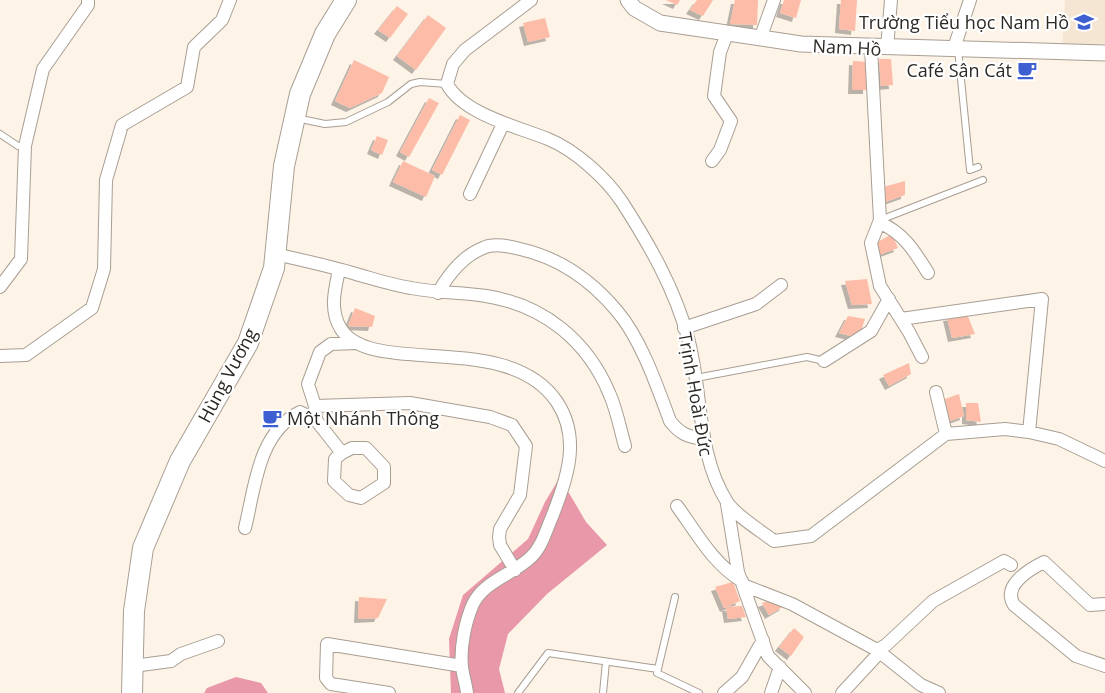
<svg xmlns="http://www.w3.org/2000/svg" width="1105" height="693" viewBox="0 0 1105 693" font-family="'Open Sans',sans-serif">
<style>
.built{fill:#f5e6d3}
.forest{fill:#e898a9}
.building{fill:#fcbca8;filter:url(#shadow)}
.lines{fill:none;stroke-linecap:round;stroke-linejoin:round}
.service-casing{stroke:#a89e93;stroke-width:8}
.minor-casing{stroke:#a89e93;stroke-width:14}
.tertiary-casing{stroke:#a89e93;stroke-width:17}
.trunk-casing{stroke:#a89e93;stroke-width:22}
.service{stroke:#fff;stroke-width:6}
.minor{stroke:#fff;stroke-width:12}
.tertiary{stroke:#fff;stroke-width:15}
.trunk{stroke:#fff;stroke-width:20}
.labels{text-anchor:middle;dominant-baseline:central;stroke-width:4.5;stroke-linejoin:round;paint-order:stroke}
.poi-label{font-size:18px;fill:#2c2823;stroke:#fff;text-anchor:end}
.street-label{font-size:18px;fill:#2c2823;stroke:#fff}
</style>
<defs>
<filter id="shadow"><feDropShadow dx="-4" dy="4" stdDeviation="0" flood-color="#0004"/></filter>
</defs>
<rect width="100%" height="100%" fill="#fdf3e7"/>
<path class="built" d="M1065,0H1105V44L1062,45Z"/>
<path class="forest" d="M557,482L569,493L586,522L607,545L547,594L508,634L499,669L505,693H451L449,639L463,595L528,539L545,502Z
M236,677L261,683L268,693H204L207,688Z"/>
<path class="building" d="M666,0H680L677,5Z
M697,0H713L703,16L690,10Z
M735,0H758L757,25L730,24Z
M784,0H801L796,18L780,13Z
M841,0H857L855,31L839,29Z
M397,6L408,14L390,38L378,30Z
M428,15L446,28L416,70L397,56Z
M545,18L550,37L528,42L523,23Z
M879,59H891L893,85L881,86Z
M354,60L389,77L382,93L350,108L335,101Z
M853,61L868,62L867,90H852Z
M429,98L439,103L409,157L400,152Z
M460,115L470,120L442,175L432,170Z
M377,136L388,140L382,155L371,150Z
M403,161L435,176L426,197L393,182Z
M905,181V195L885,202L883,187Z
M892,234L898,248L876,256L874,244Z
M867,279L872,304L852,305L845,281Z
M355,308L375,316L372,327L348,326Z
M967,314L975,334L952,338L947,317Z
M848,316L865,319L859,338L839,333Z
M909,363L911,374L889,386L883,375Z
M959,394L964,416L950,421L945,399Z
M966,403H978L981,422L966,420Z
M733,582L740,601L724,608L715,587Z
M359,597L387,599L378,618L358,619Z
M776,598L784,606L769,615L762,603Z
M742,606L746,617L728,619L726,607Z
M794,628L804,637L791,656L779,647Z"/>
<g class="lines">
<defs>
<path id="service" d="M958,49L970,170L978,167
M296,118L325,124L346,122L388,102L411,84L420,82L447,84
M0,134L18,146H25
M880,220L983,180
M696,378L807,357L824,361
M675,597L657,673L699,693
M518,693L548,653L658,669
M603,693L606,662"/>
<path id="minor" d="M531,0L465,50L453,64L447,84C463,114 518,127 548,139C575,150 606,178 622,202C649,244 675,289 688,338C703,392 696,453 727,502C735,515 761,531 774,541L811,536L946,434L1005,429L1029,432L1059,439L1105,461
M760,39L774,0
M871,48L880,220L871,243L880,286L909,332L922,357
M887,48L891,0
M954,48L970,0
M712,161L720,150L731,121L714,96L720,52L727,34
M470,194L503,124
M880,223C904,233 915,252 928,273
M275,254C302,260 329,266 356,274C374,279 392,285 411,288C436,293 461,292 486,296C544,305 588,341 610,395C617,411 620,429 625,446
M339,270C335,289 329,310 341,329C372,378 508,329 557,402C582,440 566,480 552,517C546,530 542,547 531,557C514,574 484,581 473,604C465,622 460,648 462,667C463,676 466,684 467,693
M0,287L21,259L25,146L43,69L88,5V0
M438,293C448,275 463,256 483,248C493,243 509,246 520,249C560,258 591,280 617,311C641,339 657,386 670,421C680,434 688,437 704,439
M901,319L1042,299L1029,432
M684,328L756,304L781,285
M355,343L331,344L320,352L308,384L315,406L410,403L490,417L512,425L526,446L520,495L500,529L499,537L500,545L515,570
M0,356L26,355L92,308L104,269L106,180L122,125L187,87L194,47L222,20L230,0
M824,361L871,331L889,299
M936,392L946,434
M316,420L342,453
M352,448H366L384,467V483L361,498L349,495L334,481L335,459L342,453Z
M727,504L738,572L768,656L805,693
M677,506C696,532 713,564 742,581
M245,528C255,487 258,433 300,412L316,420L315,406
M743,585L792,604L877,650L886,645L933,601L1004,561L1011,565
M1105,604L1090,605L1044,562C1028,570 1002,586 1014,605L1076,656L1105,666
M877,650L921,685L939,693
M133,666L171,661L181,654L218,641
M389,693L331,684L326,678L327,644L462,666
M724,693L742,677L763,640
M771,693L780,667
M842,693L880,652"/>
<path id="tertiary" d="M628,0L634,8L660,23L801,44L1105,53"/>
<path id="trunk" d="M132,693L134,611L143,548L180,461L248,343L274,268L284,166L300,94L325,34L346,0"/>
</defs>
<use href="#service" class="service-casing"/>
<use href="#minor" class="minor-casing"/>
<use href="#tertiary" class="tertiary-casing"/>
<use href="#trunk" class="trunk-casing"/>
<use href="#service" class="service"/>
<use href="#minor" class="minor"/>
<use href="#tertiary" class="tertiary"/>
<use href="#trunk" class="trunk"/>
</g>
<defs>
<symbol id="school-bare" viewBox="-9 -9 18 18"><path d="M0-5L7-2L0 1L-7-2ZM-4 1L0 2.5L4 1V4Q0 6-4 4Z" fill="#3d5fd1" stroke="#fff" stroke-width="2.5" paint-order="stroke"/></symbol>
<symbol id="cafe-bare" viewBox="-9 -9 18 18"><path d="M-5.5-4.5H6V0H3Q3 3.5 0 3.5H-2.5Q-5.5 3.5-5.5 0ZM3-3.2v2h1.7v-2ZM-6 4.5H4V6H-6Z" fill="#3d5fd1" stroke="#fff" stroke-width="2.5" paint-order="stroke"/></symbol>
</defs>
<g fill-rule="evenodd">
<use href="#school-bare" x="1070" y="8" width="28" height="28"/>
<use href="#cafe-bare" x="1013" y="56" width="28" height="28"/>
<use href="#cafe-bare" x="258" y="404" width="28" height="28"/>
</g>
<g class="labels">
<g class="poi-label">
<text x="1069" y="22">Trường Tiểu học Nam Hồ</text>
<text x="1012" y="70">Café Sân Cát</text>
<text x="287" y="418" text-anchor="start">Một Nhánh Thông</text>
</g>
<g class="street-label">
<text transform="translate(847 47) rotate(3)">Nam Hồ</text>
<text transform="translate(227 375) rotate(-62)">Hùng Vương</text>
<text transform="translate(696 394) rotate(80)">Trịnh Hoài Đức</text>
</g>
</g>
</svg>
